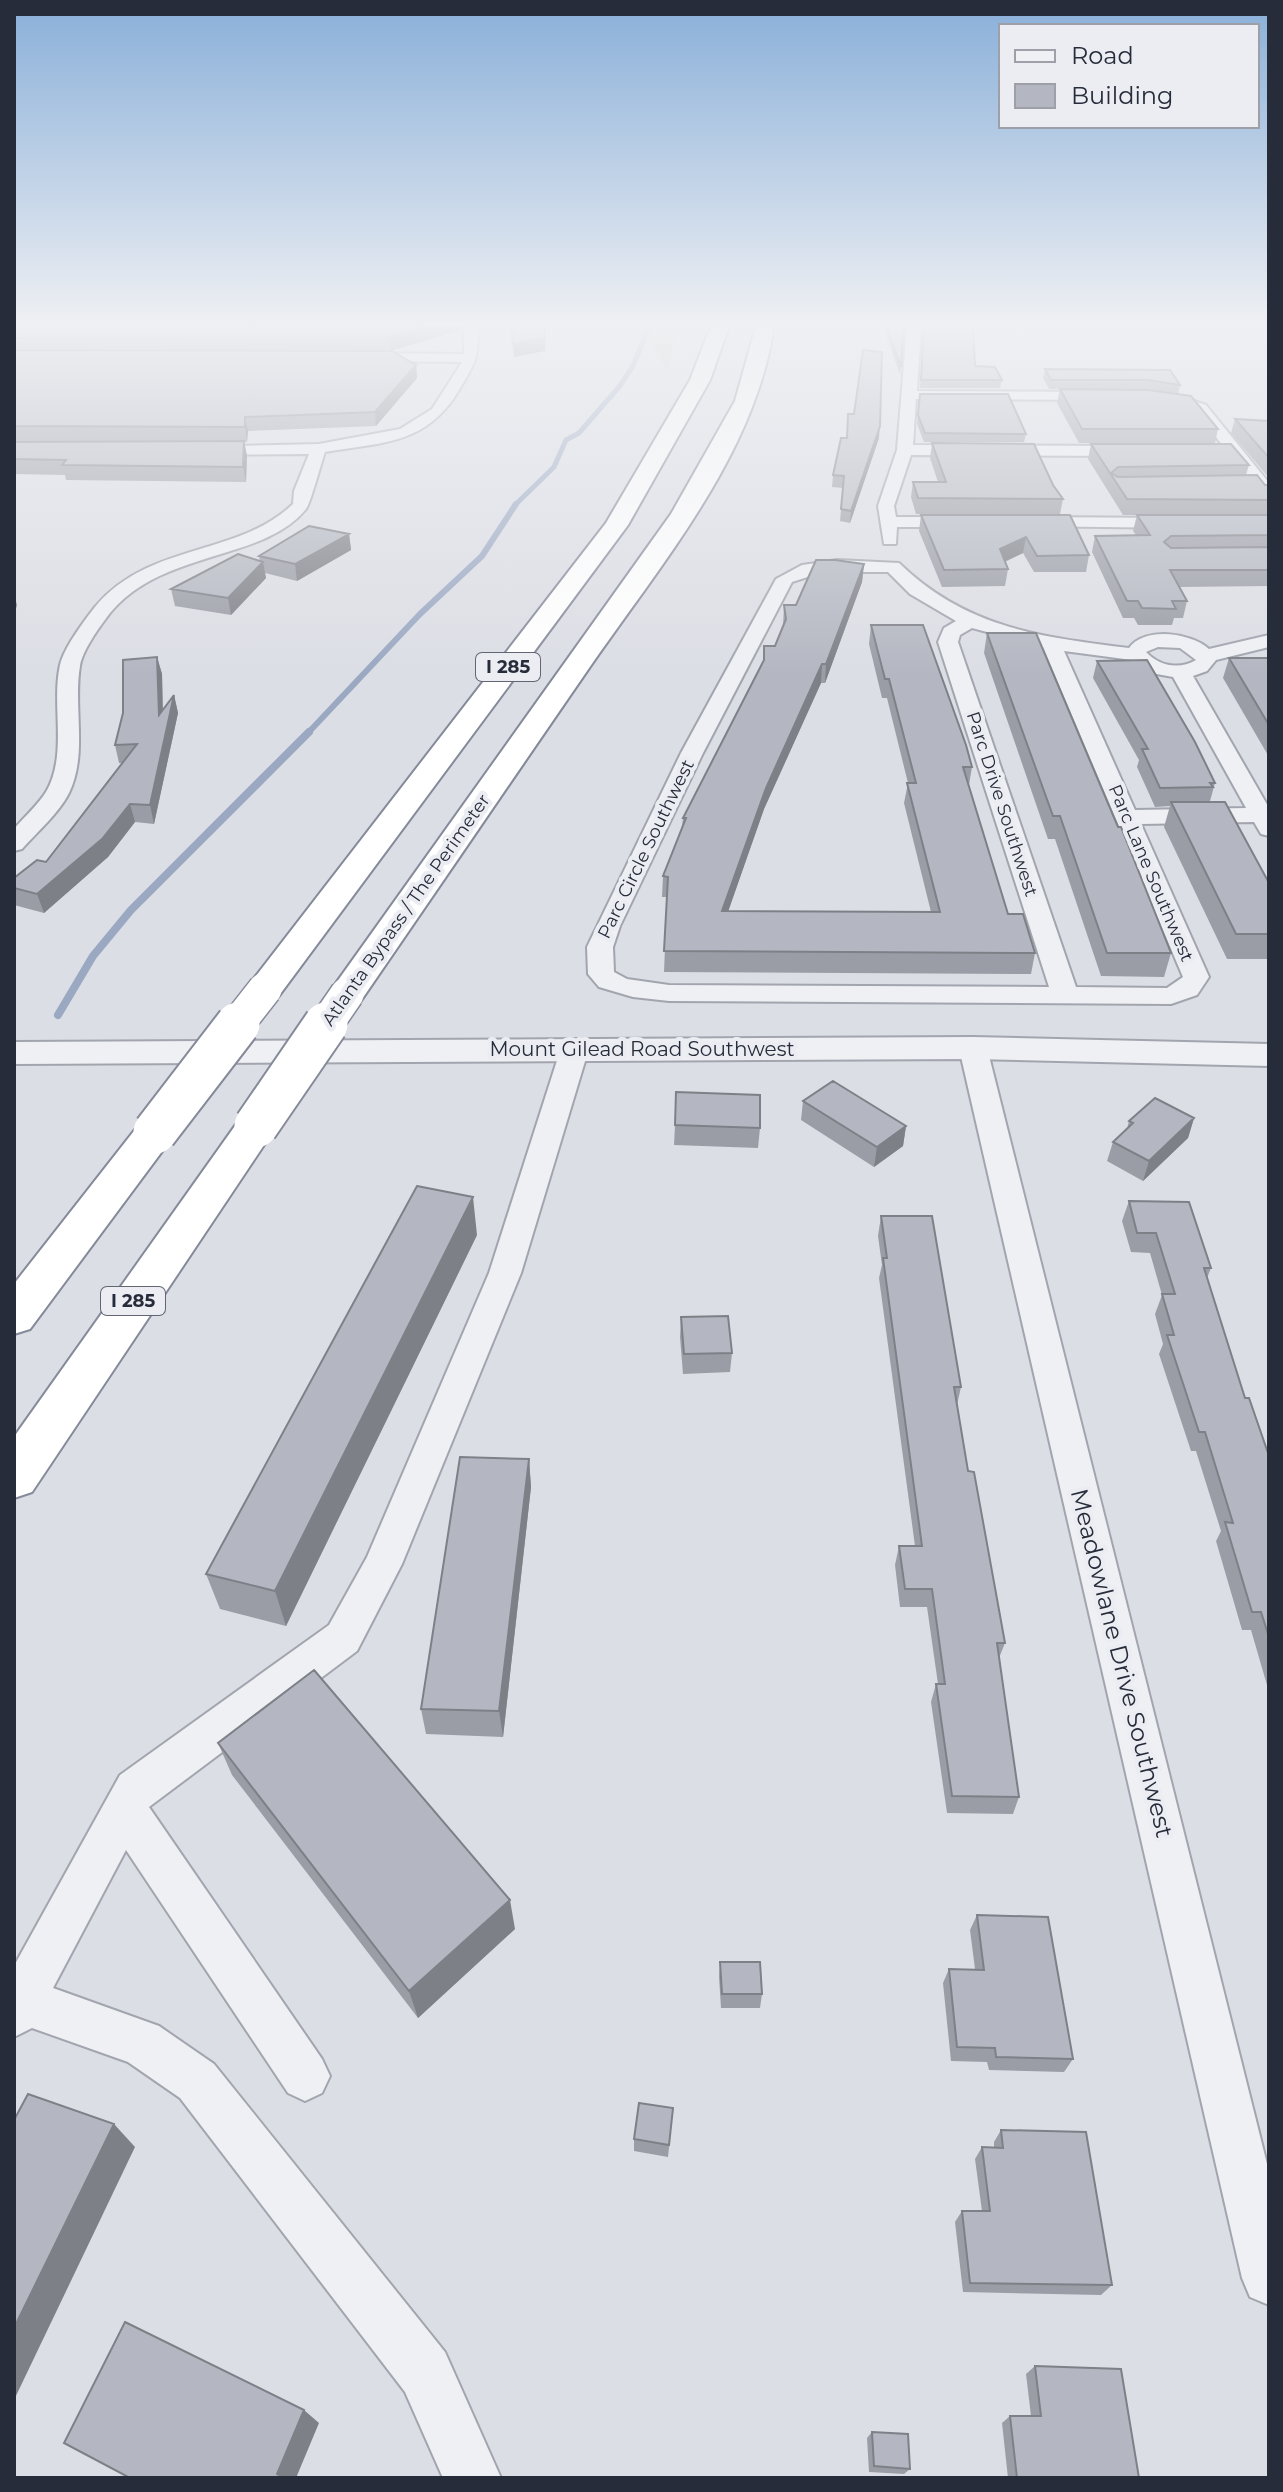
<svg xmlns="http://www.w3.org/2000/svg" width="1283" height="2492" viewBox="0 0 1283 2492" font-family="Montserrat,sans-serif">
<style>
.green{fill:#c0cebe}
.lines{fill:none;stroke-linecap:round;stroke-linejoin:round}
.stream-far2{stroke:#9aa8c2;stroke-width:5}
.stream-far1{stroke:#9aa8c2;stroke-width:6}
.stream{stroke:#9aa8c2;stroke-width:8}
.minor-casing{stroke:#a2a5ae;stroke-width:4}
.tertiary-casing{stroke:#a2a5ae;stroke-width:4}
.motorway-casing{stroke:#858a9a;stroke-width:4}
.minor{fill:#eef0f4;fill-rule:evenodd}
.tertiary{fill:#eef0f4;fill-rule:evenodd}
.motorway{fill:#fff;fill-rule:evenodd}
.motorway-bridge-far1-casing{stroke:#858a9a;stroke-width:36;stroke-linecap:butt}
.motorway-bridge-casing{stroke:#858a9a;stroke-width:47;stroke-linecap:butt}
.motorway-bridge-far1{stroke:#fff;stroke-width:33}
.motorway-bridge{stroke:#fff;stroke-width:43}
.wall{fill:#9b9da6}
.shaded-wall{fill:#7e8087}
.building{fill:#b4b7c1;stroke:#7e8087;stroke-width:2}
.labels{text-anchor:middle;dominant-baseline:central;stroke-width:8;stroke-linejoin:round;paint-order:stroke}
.shield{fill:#ebedf3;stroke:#626672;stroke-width:2}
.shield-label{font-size:18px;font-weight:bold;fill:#272c3a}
.far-street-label{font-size:18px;fill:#272c3a;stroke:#ebedf3}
.street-label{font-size:20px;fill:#272c3a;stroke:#ebedf3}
.near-street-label{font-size:24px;fill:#272c3a;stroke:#ebedf3}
</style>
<rect width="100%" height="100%" fill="#dcdee5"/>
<path class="green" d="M641,326H678L667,369Z"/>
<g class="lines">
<path class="stream-far2" d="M514,506L554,467L566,440L579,433L619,387L633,366L649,326"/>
<path class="stream-far1" d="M307,734L420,614L482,556L516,504"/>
<path class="stream" d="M58,1015L93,956L131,910L309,732"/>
<defs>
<path id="minor" d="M464,326H478C478,359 476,362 459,390C426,445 383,442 325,452C321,463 310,505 306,509C263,562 163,549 110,613C100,626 82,651 80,666C73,707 88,754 69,793C59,813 37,832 22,849L14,851V829C24,817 38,805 46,792C68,755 51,705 60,665C64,648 84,621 95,607C149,542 238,557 293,504L294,491L309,454L201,455L193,450L195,447L319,444L400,429L432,409L462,362L362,361L355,357L362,353L464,354Z
M907,326H921L917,391L1103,392L1110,396L1103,400L916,399L913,445L1131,446L1139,451L1131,456L911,455L894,506L896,517H962L971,522L962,527H897L896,544H884L878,506L897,450Z
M1157,393L1177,395L1206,405L1269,483V499L1263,498L1196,411L1152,400L1150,397Z
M1032,517L1178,518L1187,523L1178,528L1026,526V518Z
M837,560L899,563C966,628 1040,637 1129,648C1145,626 1191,633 1209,649L1269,635V647L1216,660L1207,671L1193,676L1269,808V836L1261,834L1254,822L1141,824L1209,977L1197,995L1171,1004L669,1001L633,997L599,987L588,974L587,947L681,753L776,579L802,565ZM823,572H888L910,594L956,621L944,628L938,642L1049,987L669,985L627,979L614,972L613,947L620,926L703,753L792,582ZM972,628L1043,647L1183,977L1167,988L1076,987L958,642L960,635ZM1158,647L1180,648L1196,660C1179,670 1159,666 1146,652ZM1064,651L1132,660L1151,673L1173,677L1246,808L1135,810Z
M575,1039L585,1042L589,1048L521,1273L402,1564L357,1651L149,1807L322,2059L330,2076L322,2093L305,2101L288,2093L126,1850L53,1988L159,2026L214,2064L445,2352L501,2478H443L405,2392L180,2098L128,2062L32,2028L14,2037V1966L120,1775L329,1625L367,1557L489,1273L561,1048L565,1042Z
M973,1039L983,1042L987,1048L1269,2172V2305L1250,2297L1242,2278L959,1048L963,1042Z"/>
<path id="tertiary" d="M973,1037L1269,1044V1066L973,1059L14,1064V1042Z"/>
<path id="motorway" d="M711,326H729L710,380L628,525L278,997L265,1000L252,997L247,989L252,981L606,523L690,380Z
M756,326H774C755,456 659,566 587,671C511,781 436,892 360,1002L347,1005L334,1002L329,994L334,986L671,514L735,401Z
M256,1113L270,1116L276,1126L270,1136L32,1492L14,1498V1437L242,1116Z
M155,1118L169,1122L175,1132L169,1142L30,1329L14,1334V1284L141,1122Z"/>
</defs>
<use href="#minor" class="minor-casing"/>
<use href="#tertiary" class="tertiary-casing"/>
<use href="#motorway" class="motorway-casing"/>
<use href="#minor" class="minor"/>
<use href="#tertiary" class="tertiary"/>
<use href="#motorway" class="motorway"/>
<defs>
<path id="motorway-bridge-far1" d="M236,1026L265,989
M325,1026L347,994"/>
<path id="motorway-bridge" d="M256,1126L326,1024
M155,1132L238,1024"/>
</defs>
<use href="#motorway-bridge-far1" class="motorway-bridge-far1-casing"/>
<use href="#motorway-bridge" class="motorway-bridge-casing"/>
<use href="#motorway-bridge-far1" class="motorway-bridge-far1"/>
<use href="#motorway-bridge" class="motorway-bridge"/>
</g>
<path class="wall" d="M14,326H463L461,330L390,351L416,365L417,378L376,426L248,431L247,442H244L247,456L246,482L66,480L65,475L14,474V442H181L14,441Z
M883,326H904L900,375Z
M923,326L975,366L1002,380L1000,388H920Z
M1045,369L1148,370L1180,385L1178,394L1145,389H1049L1043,378Z
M1060,389L1218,429L1215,443H1079L1057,403Z
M920,394L1026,434L1024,442H924L917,424Z
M1235,419L1269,421V478L1231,433Z
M879,438L850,523L840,521L843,488L832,487L833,475Z
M932,443L1053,485L1063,499L1060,514H916L911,497L913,482H938L930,458Z
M1091,444L1249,465L1246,475L1265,485H1269V515H1123L1088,459Z
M921,515H1070L1089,555L1086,572H1034L1023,553L1005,562L1008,569L1005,586L942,587L919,531Z
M1137,515H1269V586L1179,587L1187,601L1183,618H1174L1172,625H1138L1134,618H1123L1092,552L1095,536L1136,535L1133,531Z
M349,534L351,550L297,581L265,573L266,578L231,615L175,606L171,589L260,561L259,556Z
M864,564L862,582L825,683H821L764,809L728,911L931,912L904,803L908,783L887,698H882L869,644L871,625L972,767L969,785L1008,914L1035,953L1031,974L664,972L667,897H662L663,876L682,826L683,818L763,662L764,646H775L783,626L784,605H796Z
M987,633L1171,953L1164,977L1101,976L1055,839H1048L984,653Z
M157,657L162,674L163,710L174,695L178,713L154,824L135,822L108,857L44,913L14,905V878L46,862L123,763H119L115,745Z
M1229,658H1269V757L1223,678Z
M1097,661L1215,783L1210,801L1208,802L1269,883V959H1227L1164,827L1170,806L1155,807L1137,767L1139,760L1093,678Z
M803,1101L906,1126L903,1146L874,1167L801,1120Z
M1194,1118L1188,1138L1143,1181L1107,1161L1113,1142L1127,1129L1129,1121Z
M675,1125L760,1128L758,1148L674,1145Z
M1129,1201L1211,1268L1207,1278L1245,1398L1269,1456V1692L1251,1630H1242L1216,1541L1221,1531L1196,1451H1191L1159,1354L1163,1344L1155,1314L1162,1295L1150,1253L1131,1252L1122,1221Z
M881,1216L961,1387L957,1405L968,1471L1005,1643L999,1658L1019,1797L1013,1814L947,1813L931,1702L936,1684H938L927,1607H900L895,1565L899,1546H915L879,1278L882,1265L878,1236Z
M477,1235L286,1626L220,1609L206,1574Z
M681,1317L732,1353L730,1372L683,1374L680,1337Z
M529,1459L531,1487L503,1737L426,1734L421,1709Z
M218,1743L515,1929L418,2018L232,1775Z
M977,1915L1073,2059L1064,2072L989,2070L987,2062L951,2061L943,1983L949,1969H975L970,1930Z
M720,1962L762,1994L760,2008H721L719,1977Z
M673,2108L668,2157L634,2151V2139Z
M1001,2130L1112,2285L1101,2295L963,2292L955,2222L962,2211H982L975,2159L982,2147L994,2148V2142Z
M1035,2366L1139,2478H1008L1002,2423L1010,2416H1031L1026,2374Z
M872,2432L910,2469L904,2474L869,2472L867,2438Z"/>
<path class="shaded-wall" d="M427,326H463L461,330L390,351L389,337Z
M546,326L545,351L514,357L513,344Z
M416,365L417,378L376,426L375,412Z
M245,417L248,431L247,442L245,427Z
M880,426L879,438L850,523L851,511Z
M244,441L247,456L246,482L243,467Z
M349,534L351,550L297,581L295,564Z
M1026,537L1023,553L997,565L1000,549Z
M263,562L266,578L231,615L228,598Z
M864,564L862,582L825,683L826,664Z
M14,594L17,605L14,616Z
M157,657L162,674L163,732L159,715Z
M822,664L821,683L764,809L721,932L722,911L766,788Z
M174,695L178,713L154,824L150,805Z
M130,804L135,822L108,857L44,913L37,894Z
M1194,1118L1188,1138L1143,1181L1149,1161Z
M906,1126L903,1146L874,1167L877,1147Z
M473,1197L477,1235L286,1626L275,1591Z
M529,1459L531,1487L503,1737L499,1711Z
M510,1900L515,1929L418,2018L409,1991Z
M114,2124L135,2147L14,2400V2328Z
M304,2410L319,2423L296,2478H284L277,2474Z"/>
<path class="building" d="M14,326H427L389,337L14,338Z
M511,326H545L544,338L513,344Z
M886,326H904L901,367Z
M924,326H973L975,366L995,367L1002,380H921Z
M14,350L392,351L416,365L375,412L245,417V427L14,426Z
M863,350L882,352L880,426L851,511L841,509L844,476L833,475L841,438H847L848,414H854Z
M1045,369L1170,370L1180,385L1147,380H1051Z
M1060,389L1148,390L1191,396L1218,429H1082Z
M920,394H1008L1026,434L925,433L918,415Z
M1235,419L1269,421V458Z
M244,441L243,467L62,465L66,460L14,459V442Z
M932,443L1034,444L1053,485L1063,499L918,498L913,482H946Z
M1091,444H1231L1249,465L1118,467L1111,473L1118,477L1257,475L1265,485H1269V500L1127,499Z
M921,515H1070L1089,555L1037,556L1026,537L1000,549L1008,569L944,570Z
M1137,515H1269V535L1171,536L1164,542L1171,548L1269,547V570H1170L1187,601H1172L1176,609L1142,608L1138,601H1127L1095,536L1150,535Z
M309,526L349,534L295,564L259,556Z
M238,554L263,562L228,598L171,589Z
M816,560H835L864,564L826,664H822L766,788L722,911L940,912L907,783H916L889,679H885L871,625H923L966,745L972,767H963L1008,914H1023L1035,953L664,951L668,877L663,876L686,818H683L764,660V646H775L786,619L784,605H796Z
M987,633H1036L1118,827H1121L1171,953H1107L1060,816H1053Z
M157,657L159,715L174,695L150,805L130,804L102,839L37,894L14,888V878L37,860L46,862L137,744L115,745L123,713V660Z
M1229,658H1269V725Z
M1147,660L1195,742L1215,783H1210L1213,787L1160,788L1142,749H1148L1097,661Z
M1171,802H1225L1269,883V934H1236Z
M833,1081L906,1126L877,1147L803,1101Z
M676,1092L760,1095V1128L675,1125Z
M1155,1098L1194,1118L1149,1161L1113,1142L1133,1123L1129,1121Z
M417,1186L473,1197L275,1591L206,1574Z
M1129,1201L1189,1202L1211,1268H1204L1245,1398H1249L1269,1456V1637L1261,1612H1252L1225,1522L1233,1523L1205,1432H1199L1167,1335H1174L1162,1294H1175L1156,1233H1137Z
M881,1216H932L961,1387H954L968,1471L974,1472L1005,1643H997L1019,1797L952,1796L936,1684H945L932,1589H905L899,1546H922L883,1258H887Z
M728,1316L732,1353L684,1354L681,1317Z
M460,1457L529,1459L499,1711L421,1709Z
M314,1670L510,1900L409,1991L218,1743Z
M977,1915L1048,1917L1073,2059L996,2057L995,2048L957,2047L949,1969L984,1970Z
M720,1962H760L762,1994H722Z
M28,2094L114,2124L14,2328V2120Z
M639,2103L673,2108L669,2145L634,2139Z
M1001,2130L1086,2132L1112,2285L970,2283L962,2211H990L982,2147L1003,2148Z
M125,2322L304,2410L277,2474L286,2478H130L64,2443Z
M1035,2366L1121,2369L1139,2478H1017L1010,2416H1041Z
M872,2432L908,2434L910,2469L874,2466Z"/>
<linearGradient id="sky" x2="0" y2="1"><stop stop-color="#89afd9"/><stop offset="0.48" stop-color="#eff0f3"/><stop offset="1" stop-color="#eff0f3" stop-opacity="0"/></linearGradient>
<rect width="1283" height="675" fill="url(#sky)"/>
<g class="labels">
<g class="shield">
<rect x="476" y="653" width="64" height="28" rx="6"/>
<rect x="101" y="1287" width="64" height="28" rx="6"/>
</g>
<g class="shield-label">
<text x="508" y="667">I 285</text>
<text x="133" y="1301">I 285</text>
</g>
<g class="far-street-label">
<text transform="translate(1002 804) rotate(72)">Parc Drive Southwest</text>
<text transform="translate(646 849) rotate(-64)">Parc Circle Southwest</text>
<text transform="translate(1151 873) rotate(67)">Parc Lane Southwest</text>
<text transform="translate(406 910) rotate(-55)">Atlanta Bypass / The Perimeter</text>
</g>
<g class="street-label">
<text x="642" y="1049">Mount Gilead Road Southwest</text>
</g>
<g class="near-street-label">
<text transform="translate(1122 1663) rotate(76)">Meadowlane Drive Southwest</text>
</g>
</g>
<rect width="1283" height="2492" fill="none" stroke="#272c3a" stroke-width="32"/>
<rect x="999" y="24" width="260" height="104" fill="#ebedf3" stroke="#9da0a9" stroke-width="2"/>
<rect x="1015" y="50" width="40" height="12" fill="#eef0f4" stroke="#9da0a9" stroke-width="2"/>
<text x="1071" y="64" font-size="24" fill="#272c3a">Road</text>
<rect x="1015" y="84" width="40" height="24" fill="#b4b7c1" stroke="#9da0a9" stroke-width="2"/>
<text x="1071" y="104" font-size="24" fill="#272c3a">Building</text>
</svg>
